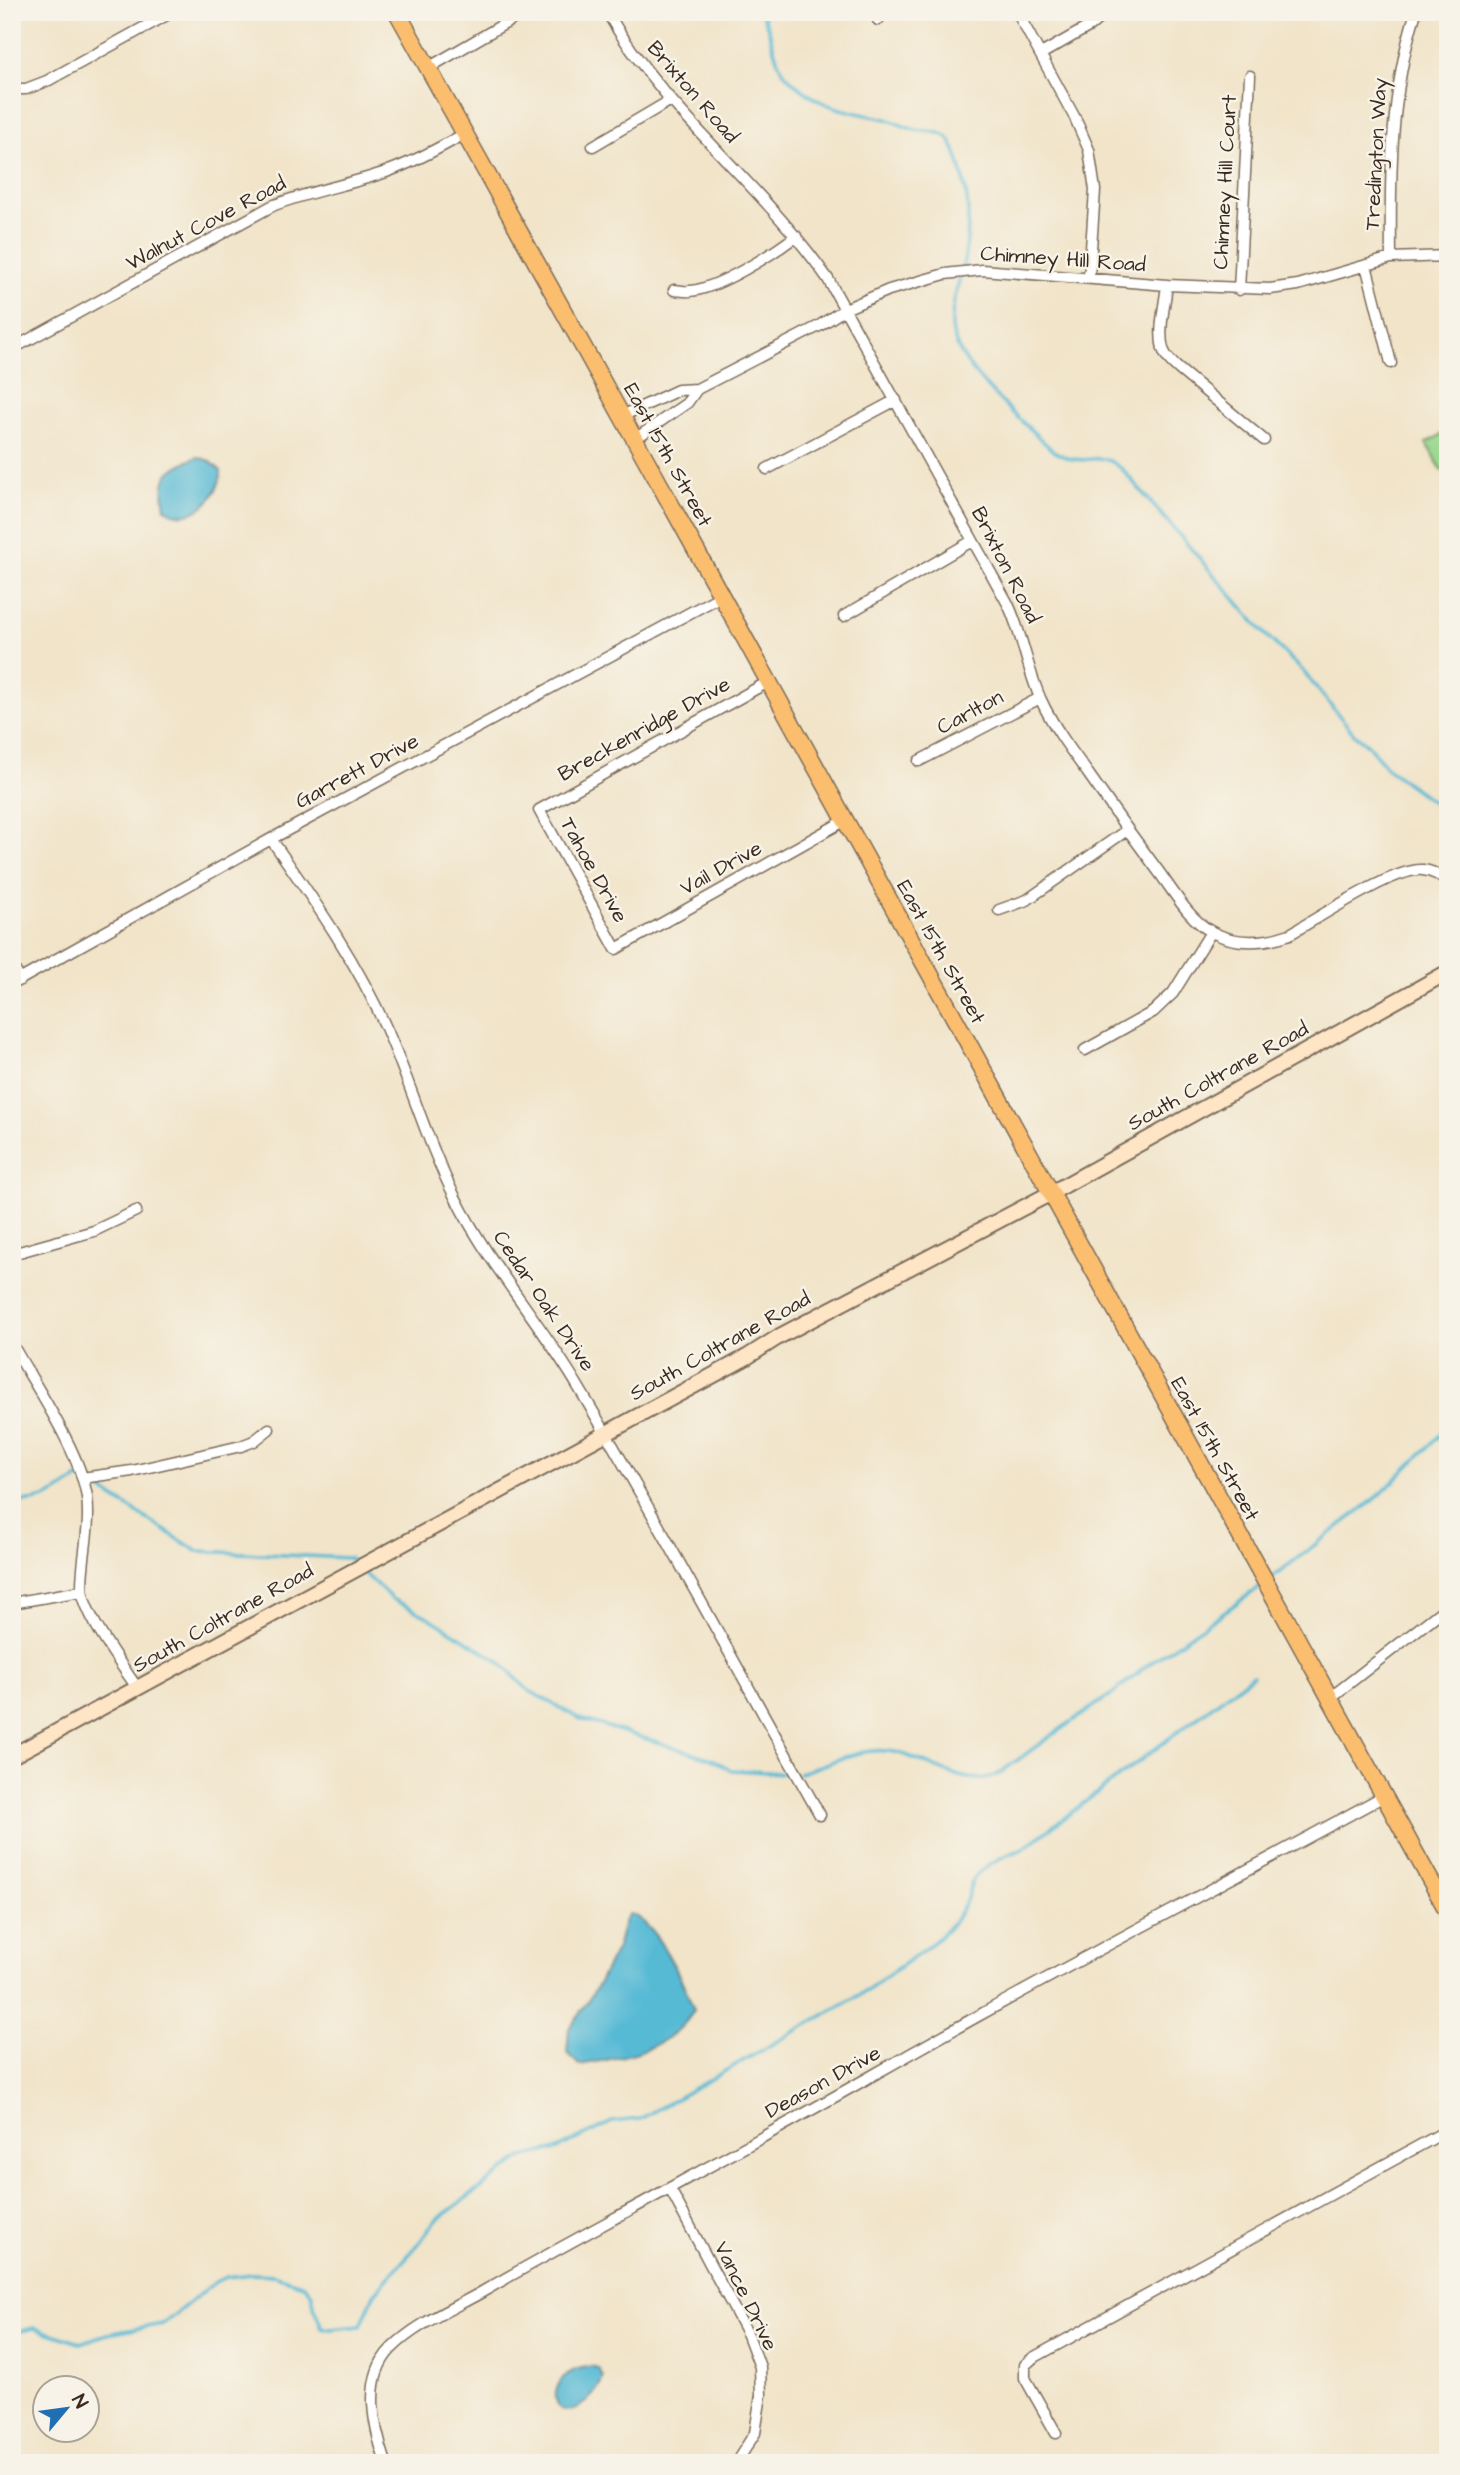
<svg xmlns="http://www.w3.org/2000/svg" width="1460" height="2475" viewBox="0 0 1460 2475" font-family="'Architects Daughter',sans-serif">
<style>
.green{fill:#97d78d;stroke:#698056;stroke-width:2}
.water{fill:#57bad5;stroke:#49727a;stroke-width:2}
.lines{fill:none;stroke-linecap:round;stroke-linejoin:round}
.stream{stroke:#57bad5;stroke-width:3.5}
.street-casing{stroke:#7b6b5a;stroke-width:13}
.secondary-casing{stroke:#7b6b5a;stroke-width:18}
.primary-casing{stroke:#7b6b5a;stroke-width:19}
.street{stroke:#fff;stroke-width:10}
.secondary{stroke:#fde5c5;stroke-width:14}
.primary{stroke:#fbbe6e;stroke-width:16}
.labels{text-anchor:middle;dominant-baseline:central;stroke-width:5;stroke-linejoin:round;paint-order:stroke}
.street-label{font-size:21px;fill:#3b2a1e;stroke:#f7f3e8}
</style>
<rect width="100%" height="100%" fill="#f7f3e8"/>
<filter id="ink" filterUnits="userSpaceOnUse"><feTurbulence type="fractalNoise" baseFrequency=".0143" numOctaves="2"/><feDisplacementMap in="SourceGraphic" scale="14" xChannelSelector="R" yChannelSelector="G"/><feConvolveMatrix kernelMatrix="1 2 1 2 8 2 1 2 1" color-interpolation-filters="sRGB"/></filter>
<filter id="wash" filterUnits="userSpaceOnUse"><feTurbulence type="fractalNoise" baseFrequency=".00686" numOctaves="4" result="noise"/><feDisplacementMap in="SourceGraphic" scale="28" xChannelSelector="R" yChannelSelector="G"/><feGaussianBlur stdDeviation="1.57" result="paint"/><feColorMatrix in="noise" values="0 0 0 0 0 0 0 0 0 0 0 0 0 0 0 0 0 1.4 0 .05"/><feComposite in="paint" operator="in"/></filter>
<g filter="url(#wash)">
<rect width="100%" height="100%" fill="#f1e4c9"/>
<path class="green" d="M1448,431V468L1442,471L1426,443Z"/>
<path class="water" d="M198,457L210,461L221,471C221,497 190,528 165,508C159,476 168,468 198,457Z
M629,1914C655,1919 685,1986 694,2010C671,2050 621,2058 579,2065L567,2053L569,2029L595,1990L617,1948L625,1919Z
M591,2366L598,2368L603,2377C598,2393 578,2415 561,2410C550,2396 558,2378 573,2371C578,2368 585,2368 591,2366Z"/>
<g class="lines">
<path class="stream" d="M760,12C775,33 770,60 790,79C822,110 845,110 886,119C896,122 906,128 916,130C925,132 939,130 947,137C953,143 958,158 960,166C969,194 970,226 965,255C961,280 948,308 953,334C961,371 1025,423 1052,450C1057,453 1063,456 1068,458C1093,465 1098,449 1122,469L1266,635L1302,670L1355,735L1368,745L1388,769L1448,813
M12,1501C42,1504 54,1495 78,1478L94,1485L197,1551L349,1558L355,1564
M363,1572L392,1599L428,1617L499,1661L528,1690L578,1718L712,1759L731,1770L786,1773
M1269,1580L1379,1496L1448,1427
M799,1773C828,1765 858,1747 888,1751C924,1755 961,1790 997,1775L1052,1735L1112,1694L1149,1664L1263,1585
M12,2333L34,2328L80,2343L107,2334L163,2324L215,2282L227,2277L252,2274L273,2275L304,2285L312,2294L315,2311L322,2327L330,2329L361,2326L374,2294L420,2242L434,2222L522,2157L558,2149L612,2122L640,2119L870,1989C895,1967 930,1950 951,1925C957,1919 962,1909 966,1901C969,1895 969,1886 973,1880C983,1864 1006,1855 1023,1849L1253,1675"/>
</g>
</g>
<g filter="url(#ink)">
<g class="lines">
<defs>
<path id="street" d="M607,12C665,113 762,184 828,279L1008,604C1023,636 1027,669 1041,700C1053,726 1070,749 1087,772C1109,804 1132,836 1156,868C1172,889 1188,919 1212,932C1236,945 1265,943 1290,934C1318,918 1395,867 1423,870C1432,871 1441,876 1448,881
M1017,12L1075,118L1089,150L1095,190L1089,278
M878,20L883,12
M1041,54L1090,26L1106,12
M428,68L525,12
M12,89H26L47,81L172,12
M593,146L671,100
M1391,258C1390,175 1390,92 1416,12
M1366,265L1391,363
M1167,285C1165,304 1158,330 1163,349C1166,358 1174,365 1181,371L1264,440
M674,290C679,290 685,292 690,291C718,289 774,253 796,236
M1239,290L1250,76
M12,349L272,206C309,191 349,185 386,172C414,162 438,149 464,134
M622,416L678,390L697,389L819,326L845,309L889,290L945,274L982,270L1167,285L1270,289L1298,285L1391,258L1448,256
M635,439L687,403L697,389
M767,469L896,400
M844,616L972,541
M768,682L539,810L616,949L844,821
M919,761L1040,698
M271,839C316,903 360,966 390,1037C413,1091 429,1147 456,1199C490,1266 541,1323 579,1388C663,1528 739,1673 820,1815
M999,910L1027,900L1127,830
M12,965L20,980
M12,984L271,839L721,596
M1085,1050L1153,1012L1173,993L1211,932
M12,1254L94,1231L136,1211
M12,1344C35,1386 80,1451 87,1497C91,1527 82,1557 82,1587C82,1612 123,1667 138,1689
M82,1478L132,1471L241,1446L254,1441L269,1429
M12,1603L81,1591
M1330,1698L1448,1606
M670,2189L748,2335L760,2367L761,2395L755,2433L736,2463
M1056,2433L1025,2378V2365L1033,2358L1448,2130
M386,2463C374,2428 362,2379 391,2349C416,2324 452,2309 482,2292C549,2253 618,2217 686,2179C785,2126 881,2070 978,2016C1113,1941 1249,1870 1384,1796"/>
<path id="secondary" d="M12,1756L747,1357L780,1336L1051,1193L1448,972"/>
<path id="primary" d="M397,12L654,474L1448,1912"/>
</defs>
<use href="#street" class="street-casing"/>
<use href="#secondary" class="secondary-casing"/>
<use href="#primary" class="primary-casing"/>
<use href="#street" class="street"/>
<use href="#secondary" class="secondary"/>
<use href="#primary" class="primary"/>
</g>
</g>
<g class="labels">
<g class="street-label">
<text transform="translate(693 92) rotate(49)">Brixton Road</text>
<text transform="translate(1376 154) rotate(-87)">Tredington Way</text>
<text transform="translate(1225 182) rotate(-87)">Chimney Hill Court</text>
<text transform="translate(206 223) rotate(-28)">Walnut Cove Road</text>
<text transform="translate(1063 259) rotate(4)">Chimney Hill Road</text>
<text transform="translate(668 455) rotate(61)">East 15th Street</text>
<text transform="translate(1006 565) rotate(63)">Brixton Road</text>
<text transform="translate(970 712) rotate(-28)">Carlton</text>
<text transform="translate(644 729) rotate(-29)">Breckenridge Drive</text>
<text transform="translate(357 771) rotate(-28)">Garrett Drive</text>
<text transform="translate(721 868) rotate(-29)">Vail Drive</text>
<text transform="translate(594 870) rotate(61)">Tahoe Drive</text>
<text transform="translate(941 952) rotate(61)">East 15th Street</text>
<text transform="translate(1218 1076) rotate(-29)">South Coltrane Road</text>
<text transform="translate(544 1301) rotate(56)">Cedar Oak Drive</text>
<text transform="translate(720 1346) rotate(-29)">South Coltrane Road</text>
<text transform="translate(1215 1449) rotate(61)">East 15th Street</text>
<text transform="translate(223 1618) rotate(-29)">South Coltrane Road</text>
<text transform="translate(823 2082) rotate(-29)">Deason Drive</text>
<text transform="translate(746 2296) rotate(64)">Vance Drive</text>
</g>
</g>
<rect width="1460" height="2475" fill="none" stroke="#f7f3e8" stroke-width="42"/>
<g transform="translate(66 2409) rotate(61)"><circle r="33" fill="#f7f3e8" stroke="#aca397" stroke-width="2"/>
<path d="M0-5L12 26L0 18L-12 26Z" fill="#1f6fb2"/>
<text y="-10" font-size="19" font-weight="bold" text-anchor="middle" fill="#3b2a1e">N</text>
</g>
</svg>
